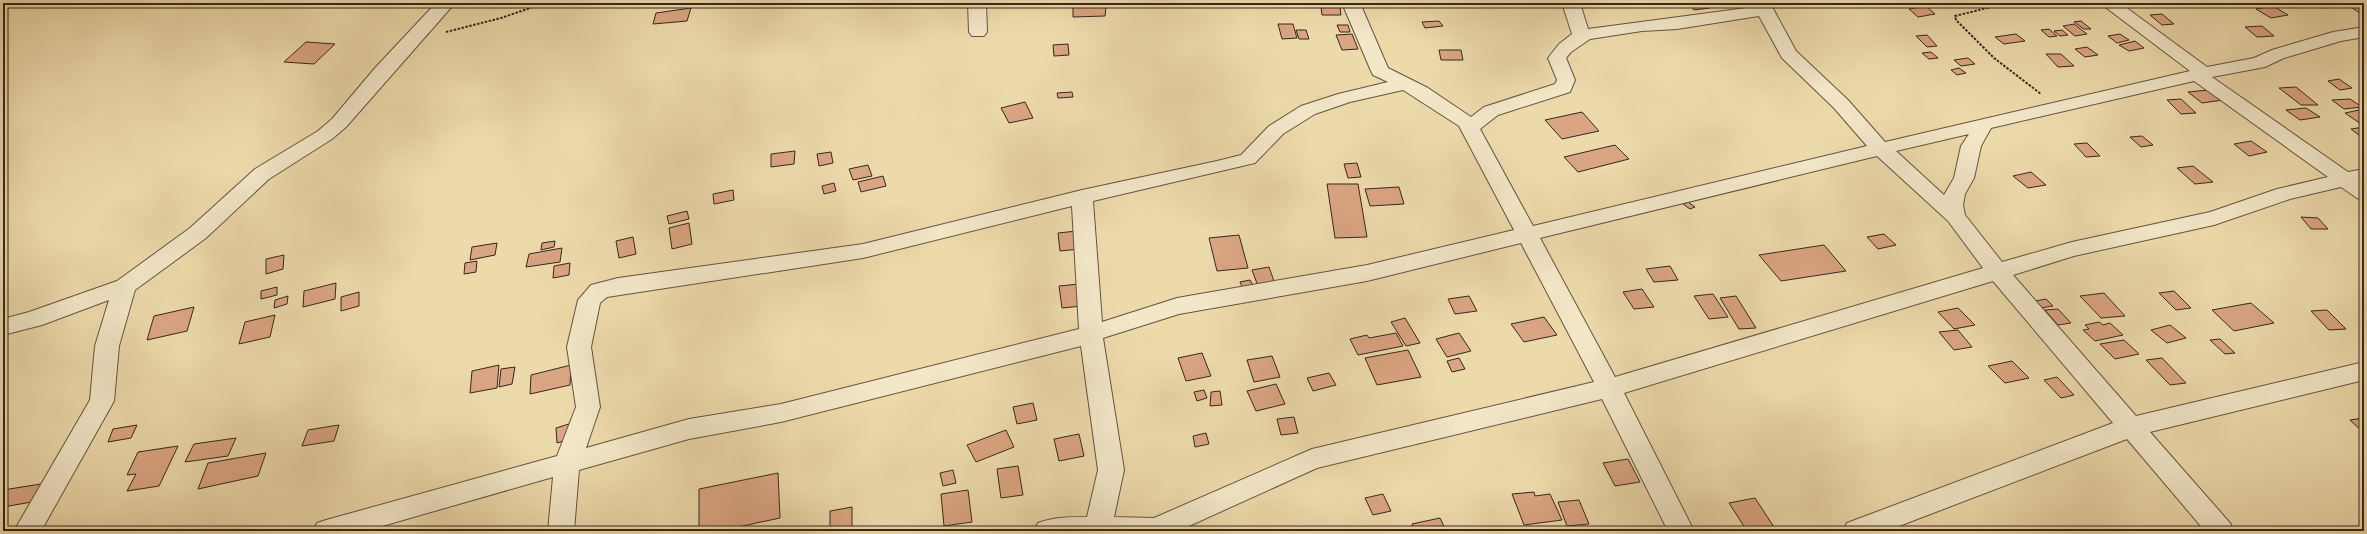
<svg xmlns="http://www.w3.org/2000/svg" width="2367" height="534" viewBox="0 0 2367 534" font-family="Vollkorn,serif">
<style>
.building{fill:#daa582;stroke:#36271e}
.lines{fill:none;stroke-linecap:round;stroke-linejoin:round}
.minor-casing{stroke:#645441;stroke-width:2}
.path{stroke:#36271e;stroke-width:2;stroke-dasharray:2.5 1.5;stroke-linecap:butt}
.minor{fill:#f3e7c8;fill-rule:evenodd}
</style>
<rect width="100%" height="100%" fill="#eddaab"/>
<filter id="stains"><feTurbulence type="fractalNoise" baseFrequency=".005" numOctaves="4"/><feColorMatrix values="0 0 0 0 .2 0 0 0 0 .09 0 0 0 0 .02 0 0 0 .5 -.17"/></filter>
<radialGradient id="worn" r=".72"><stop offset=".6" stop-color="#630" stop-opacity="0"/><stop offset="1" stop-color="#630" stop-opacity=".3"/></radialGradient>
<path class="building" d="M1487,3H1519L1520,5L1490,7Z
M1688,3H1705L1710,8L1694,10Z
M2315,3H2333L2337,6L2322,8Z
M2344,3H2359L2364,6V13H2360Z
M1926,6L1935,14L1918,17L1909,9Z
M2273,6L2288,15L2271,18L2256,9Z
M1073,7H1106L1105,16L1073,17Z
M1321,7H1340L1341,15H1322Z
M691,8L687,21L653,24L656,13Z
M2162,14L2174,24L2162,25L2150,15Z
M1439,21L1443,26L1425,28L1422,22Z
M2081,21L2091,29H2084L2074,22Z
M1278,24H1293L1297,38L1282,39Z
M2074,24L2087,34L2075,36L2063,26Z
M1337,25H1348L1350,32H1340Z
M2262,26L2274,36L2257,37L2245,27Z
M2049,29L2057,36L2049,37L2041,30Z
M1296,30H1306L1309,39H1299Z
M2062,30L2068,35L2060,36L2054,31Z
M1352,34L1358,49L1342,50L1336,35Z
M2016,34L2025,41L2004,44L1995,37Z
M2120,34L2129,40L2117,43L2108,36Z
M1927,35L1937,46L1927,47L1916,36Z
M2135,41L2144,48L2129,51L2119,45Z
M306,42L335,44L314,64L284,62Z
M1068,44L1069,55L1054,56L1053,45Z
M2087,47L2098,55L2085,57L2075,49Z
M1439,50H1461L1463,60H1441Z
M1931,52L1938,58L1929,59L1922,53Z
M2046,54H2061L2074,66L2058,67Z
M1968,58L1975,64L1961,66L1954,60Z
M1959,68L1966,73L1957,75L1951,70Z
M2339,79L2352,88L2340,90L2328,81Z
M2296,87L2318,105H2301L2279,88Z
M2208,90L2223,100L2202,103L2188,92Z
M1072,92L1073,97L1058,98L1057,93Z
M2181,99L2196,113L2181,114L2167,100Z
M2350,99L2362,107L2344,109L2332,100Z
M1025,102L1033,118L1009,123L1001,108Z
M2306,108L2320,117L2300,120L2286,110Z
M2364,109V123L2361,124L2345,113Z
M1582,112L1599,131L1562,139L1545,120Z
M2364,127V139L2351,129Z
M2142,136L2153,145L2141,147L2130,137Z
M2251,141L2267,152L2249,156L2234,144Z
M2087,143L2100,156L2086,157L2074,144Z
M1615,145L1629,159L1578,172L1564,157Z
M795,151L794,164L771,167V154Z
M831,152L833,163L819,166L817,154Z
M1357,163L1361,177L1348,178L1344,164Z
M868,165L872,176L853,180L849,169Z
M2193,166L2213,182L2195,184L2177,168Z
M2031,172L2046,185L2028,188L2013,176Z
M883,176L886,186L861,192L858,182Z
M834,183L836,191L824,194L822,186Z
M1327,184H1358L1367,237L1335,238Z
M1399,187L1404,204L1370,206L1365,189Z
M733,190L734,200L714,204L713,194Z
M1688,202L1695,207L1690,209L1683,204Z
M687,211L689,219L669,224L667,216Z
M2301,217L2318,218L2328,229H2311Z
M689,223L692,244L672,249L669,228Z
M1077,231L1080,249L1060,251L1058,233Z
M1884,234L1896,245L1878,249L1867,237Z
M1239,235L1248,268L1217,271L1209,238Z
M633,237L636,254L619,258L616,241Z
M555,241L554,247L541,250L542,243Z
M497,243L495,255L470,260L472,247Z
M1824,245L1846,271L1781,281L1759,255Z
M562,248L560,262L526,267L529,254Z
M284,255L283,269L266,274V259Z
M477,261L476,272L464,274L465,263Z
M570,263L569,275L553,278L554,266Z
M1670,266L1678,280L1654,282L1646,269Z
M1269,267L1275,284L1258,286L1252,270Z
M1250,280L1255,289L1244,291L1240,282Z
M336,283L335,299L303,307L304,291Z
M1079,284L1082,306L1062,308L1059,286Z
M277,287V295L261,299V291Z
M1642,289L1654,307L1634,309L1623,292Z
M2174,291L2191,308L2176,310L2159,293Z
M359,292V306L341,311V297Z
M2104,293L2125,316L2101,318L2080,296Z
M1713,294L1728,317L1709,319L1694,296Z
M288,296L287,304L274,308L275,300Z
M1469,296L1477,311L1455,314L1448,299Z
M1736,296L1756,328L1739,329L1720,298Z
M2046,299L2053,306L2041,308L2035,301Z
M2251,303L2274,323L2234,331L2212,310Z
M194,307L187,331L147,340L154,316Z
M1958,308L1975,325L1954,329L1938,312Z
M2058,309L2071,323L2058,325L2045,310Z
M2327,310L2346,329L2329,330L2311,311Z
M275,315L270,337L239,344L245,322Z
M1544,317L1557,335L1524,342L1511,324Z
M1405,318L1420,343L1406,346L1391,322Z
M2099,322L2103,325L2110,323L2123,335L2095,341L2083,330L2089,329L2085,325Z
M2170,325L2186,338L2167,343L2151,330Z
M1958,330L1972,347L1954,350L1939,332Z
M1396,333L1403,346L1358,355L1350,339L1367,335L1369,338Z
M1459,333L1471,351L1447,357L1436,339Z
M2220,339L2235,353L2225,354L2210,340Z
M2124,340L2139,354L2115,359L2100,344Z
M1408,350L1421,377L1377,385L1365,358Z
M1202,353L1211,376L1186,381L1178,358Z
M1272,356L1280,377L1254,382L1247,360Z
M1459,358L1465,369L1452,372L1447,361Z
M2162,358L2186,383L2170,385L2146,360Z
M2012,361L2029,378L2005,383L1988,366Z
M499,365L497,388L470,393L472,371Z
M571,365L570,385L530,394L531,375Z
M515,367L512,384L499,387L501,369Z
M1329,373L1336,385L1313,391L1307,378Z
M2057,377L2074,395L2061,398L2044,380Z
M1276,384L1285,404L1256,411L1247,391Z
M1204,390L1207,398L1197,401L1194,392Z
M1220,391L1222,405L1210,406L1211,392Z
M1033,403L1037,420L1017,424L1013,407Z
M1294,417L1298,433L1281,435L1277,419Z
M2364,418V433L2350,420Z
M575,422L576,437L557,443L556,428Z
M137,425L131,438L108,442L113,429Z
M339,425L334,441L302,446L308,430Z
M1006,430L1014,447L976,462L967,445Z
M1206,433L1209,444L1195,447L1193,436Z
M1079,434L1084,456L1059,461L1054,439Z
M236,438L228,456L185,462L194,444Z
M178,446L159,486L127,491L136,474L127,475L138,452Z
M266,453L258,476L198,489L208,463Z
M1628,459L1640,482L1615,486L1603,463Z
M1018,466L1023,495L1001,498L997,469Z
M953,470L956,483L943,486L940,473Z
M778,473L780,518L719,531H699V489Z
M41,484L32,502L3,507V490Z
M968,490L972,522L944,526L941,494Z
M1534,492L1535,496L1550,494L1562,520L1524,525L1512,494Z
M1383,494L1391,511L1373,515L1365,498Z
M1755,498L1774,527L1747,531L1729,503Z
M1579,500L1589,524L1567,526L1558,502Z
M852,507V531H830V511Z
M1440,518L1446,531H1415L1412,524Z"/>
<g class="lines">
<defs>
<path id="minor" d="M436,3H455L346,127L332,139L269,179L206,238L135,290L119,346L114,401L41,531H14L90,400L95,346L109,300L42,325L3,335V319L29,312L117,281L190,228L255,169L318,131L332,119L375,68Z
M968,3H986L987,32L984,36H972L969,32Z
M1342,3H1360L1388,68L1428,88L1471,117L1484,107L1555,84L1557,80L1548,58L1559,44L1572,34L1562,3H1580L1588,29L1754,7L1752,3H1770L1796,51L1848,100L1885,142L2190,71L2100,3H2120L2207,67L2254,58L2272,50L2333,32L2364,27V37L2341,41L2284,58L2265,67L2212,77L2348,172L2364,169V181L2362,182L2364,183V200L2357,198L2341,187L2290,199L2214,225L2074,256L2013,275L2136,416L2364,362V380L2150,432L2230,523L2234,531H2205L2127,439L1886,531H1843L1847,523L2113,423L1993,281L1624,393L1694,531H1668L1602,399L1317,468L1178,531H1034L1038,523C1054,517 1070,517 1087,517L1098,470L1081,346L781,422L689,439L579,470L574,531H548L553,477L365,531H313L317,523L326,520L557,456L576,407L567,347L578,300L591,285L618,278L863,244L1082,190L1217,161L1241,155L1269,126L1301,106L1338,94L1388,82L1373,75L1371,71ZM1759,16L1782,58L1834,108L1867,146L1533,226L1480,129L1498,115L1570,92L1575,80L1566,58L1571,52L1590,39L1642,31L1677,29ZM2194,81L2328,177L2277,189L2210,212L2072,242L2002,262L1965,215L1963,205L1965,194L1974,178L1981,146L1991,128ZM1403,90L1459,126L1514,230L1367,265L1177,298L1102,322L1093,201L1255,163L1283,134L1315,114L1350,102ZM1969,134L1961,146L1954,178L1944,195L1896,151ZM1877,156L1948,221L1983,268L1615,377L1540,238ZM1072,206L1079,329L781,404L689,419L586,448L600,407L591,347L600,303L607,297L863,258ZM1521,243L1594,382L1312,449L1154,518L1114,517L1124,470L1103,338L1179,314L1367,281Z"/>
</defs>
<use href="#minor" class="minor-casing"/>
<path class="path" d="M2024,3L1991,7L1955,16L1956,20L1994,58L2041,94
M446,32L501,18L545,3"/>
<use href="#minor" class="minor"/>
</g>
<rect width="2367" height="534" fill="none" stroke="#eddaab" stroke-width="16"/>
<rect x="4" y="4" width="2359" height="526" fill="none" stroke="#36271e" stroke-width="2"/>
<rect x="8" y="8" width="2351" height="518" fill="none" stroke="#36271e"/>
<rect width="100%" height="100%" filter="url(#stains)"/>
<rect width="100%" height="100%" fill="url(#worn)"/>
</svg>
